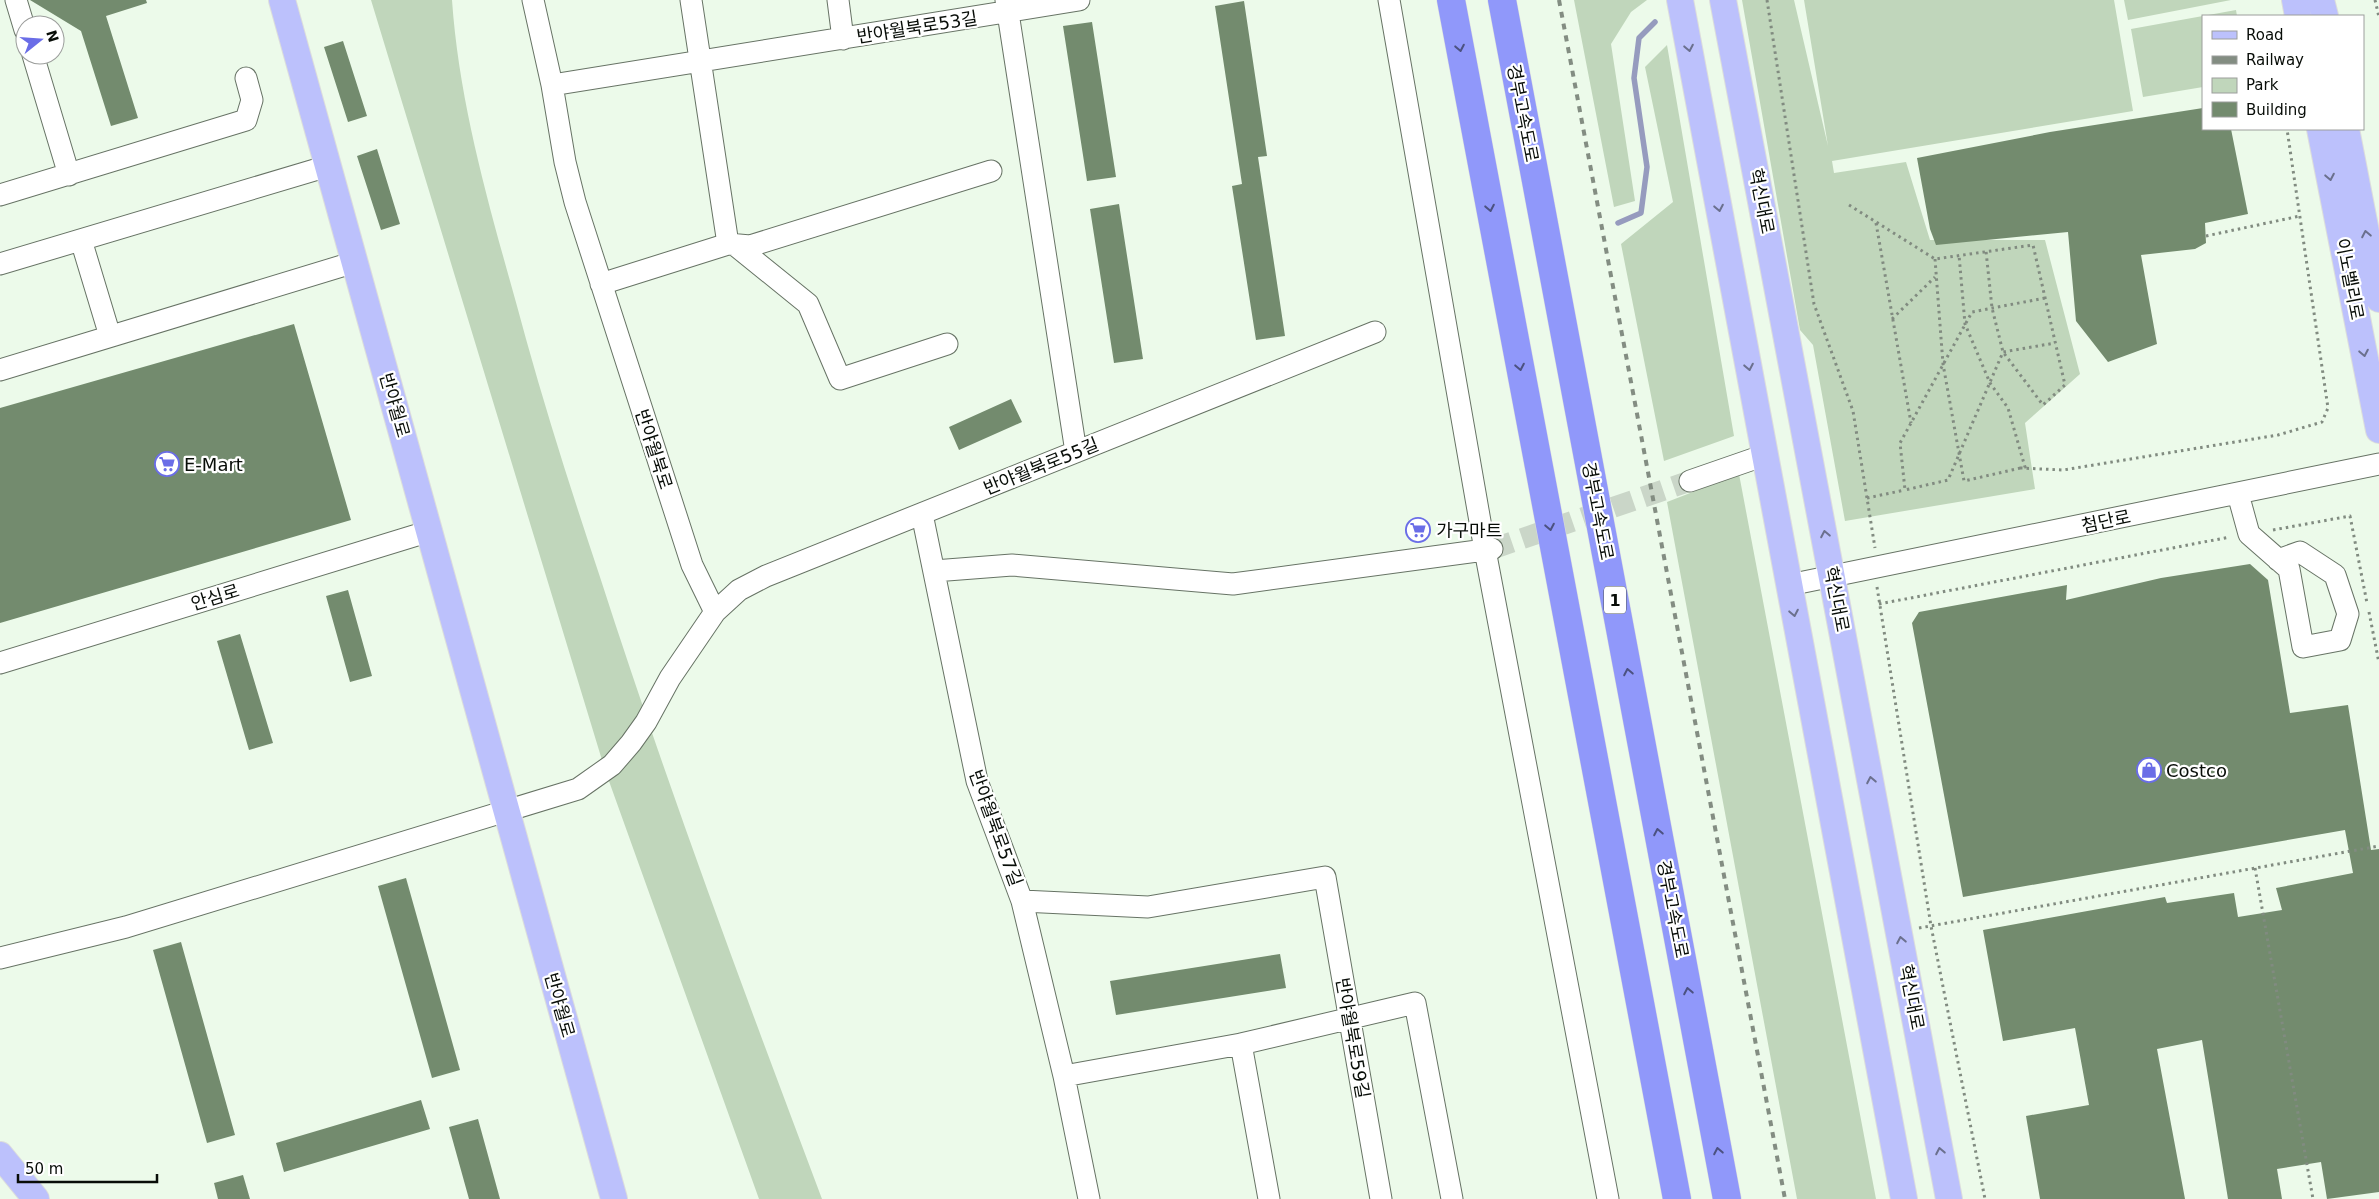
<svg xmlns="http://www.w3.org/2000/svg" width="2379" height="1199" viewBox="0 0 2379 1199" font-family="'DejaVu Sans','Noto Sans KR',sans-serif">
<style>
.green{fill:#c0d6bb}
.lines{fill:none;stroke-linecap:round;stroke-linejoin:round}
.stream{stroke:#969bbe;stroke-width:5.5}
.building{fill:#738b6e}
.minor-tunnel{stroke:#cad6c8;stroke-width:21;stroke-dasharray:21 11;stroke-linecap:butt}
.minor-casing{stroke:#677365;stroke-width:23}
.major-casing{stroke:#dcdddc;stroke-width:28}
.highway-casing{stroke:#dcdddc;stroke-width:29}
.path{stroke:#818b80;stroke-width:3;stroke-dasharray:2.5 4;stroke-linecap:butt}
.minor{stroke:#fff;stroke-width:21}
.major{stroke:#bcc1fc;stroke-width:26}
.highway{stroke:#9098fa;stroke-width:28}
.rail{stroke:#838d82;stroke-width:4;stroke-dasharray:6 6;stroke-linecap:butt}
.oneway{stroke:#4c5281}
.oneway2{stroke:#6b708e}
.labels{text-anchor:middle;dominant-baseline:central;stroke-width:4.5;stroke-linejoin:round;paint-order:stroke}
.shield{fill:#fff;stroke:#525652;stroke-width:1}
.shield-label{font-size:16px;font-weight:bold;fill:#080d08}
.street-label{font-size:18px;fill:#080d08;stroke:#fff}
.poi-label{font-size:18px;fill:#080d08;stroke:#fff;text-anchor:start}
</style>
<rect width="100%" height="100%" fill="#ecfaea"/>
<path class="green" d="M371,0H452C460,116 496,228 526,339C548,418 573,496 599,574C667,785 744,992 822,1199H759L605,770Z
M1574,0H1647L1631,12L1611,44L1635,201L1614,207Z
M1742,0H1794L1828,146L1804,0H2114L2133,111L1832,161L1834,173L1906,162L1930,240H2045L2080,374L2025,423L2035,489L1845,521L1813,345L1800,330Z
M2124,0H2231L2128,20Z
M2236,10L2237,16H2203V87L2143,97L2131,29Z
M1667,45L1734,436L1664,461L1621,244L1673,202L1645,67Z
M1739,474L1876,1199H1797L1667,502Z"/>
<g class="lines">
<path class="stream" d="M1618,223L1641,213L1647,167L1634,78L1639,38L1655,22"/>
</g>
<path class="building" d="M30,0H146L147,3L106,16L138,118L111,126L81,31Z
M1244,1L1267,156L1258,157L1285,336L1256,340L1232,186L1242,184L1215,6Z
M1092,22L1116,177L1087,181L1063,26Z
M343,41L367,116L348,122L324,47Z
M2203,108V129H2231L2248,214L2205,223L2206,243L2195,249L2141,255L2157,344L2108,362L2076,321L2068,232L1936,245L1930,229L1917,158L2050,132Z
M377,149L400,224L381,230L357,156Z
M1119,204L1143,359L1114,363L1090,209Z
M294,324L351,520L0,623V408Z
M1011,399L1022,422L959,450L949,427Z
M2250,564L2268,580L2290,713L2348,705L2371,850L2379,849V1192L2327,1199L2321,1162L2277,1169L2282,1199H2228L2202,1040L2157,1049L2185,1199H2040L2026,1116L2089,1105L2075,1028L2003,1041L1983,930L2165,897L2167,903L2234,893L2238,917L2282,910L2276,888L2353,873L2345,830L1963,897L1912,623L1919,612L2067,585L2066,600L2161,578Z
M348,590L372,676L350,682L326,596Z
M240,634L273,743L249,750L217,641Z
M406,878L460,1070L432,1078L378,886Z
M181,942L235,1135L207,1143L153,950Z
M1280,954L1286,988L1116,1015L1110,981Z
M421,1100L430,1129L284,1172L276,1143Z
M478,1119L500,1199H469L449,1127Z
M243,1175L250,1199H218L214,1183Z"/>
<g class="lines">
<path class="minor-tunnel" d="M1492,549L1690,481"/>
<defs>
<path id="minor" d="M16,0L25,30
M533,0L552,85L565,162L575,202L692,565L715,612
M691,0L728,244
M838,0L843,39
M1006,0L1076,452
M1389,0L1485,550L1608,1199
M33,55L69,175
M552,85L1079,0
M0,195L246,120L252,100L246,78
M81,240L110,336
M735,245L808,304L840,379L947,344
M0,264L328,166
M601,284L728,244L750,246L991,171
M0,370L355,262
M1690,481L1765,455
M2238,494L2249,534L2289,569L2303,647L2340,640L2348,614L2335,575L2300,552L2278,560
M922,514L977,781L1022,901L1148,907L1325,877L1381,1199
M934,571L1012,565L1233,584L1492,549
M1789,585L2379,464
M0,663L430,531
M1022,901L1064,1076L1089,1199
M0,958L126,927L578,789L612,765L631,743L646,722L670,678L715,612L739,590L766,576L1375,332
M1241,1044L1415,1003L1452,1199
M1064,1076L1241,1044L1269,1199"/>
<path id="major" d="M282,0L614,1199
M1680,0L1904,1199
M1723,0L1949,1199
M2295,0L2298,16
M2321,0L2325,16
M2320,129L2379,430
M2346,129L2379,299
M0,1155L36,1199"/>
<path id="highway" d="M1451,0L1677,1199
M1502,0L1727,1199"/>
</defs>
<use href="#minor" class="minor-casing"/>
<use href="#major" class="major-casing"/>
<use href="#highway" class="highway-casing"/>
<path class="path" d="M1767,0L1814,304L1853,411L1875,548
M2375,0L2379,17
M1849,205L1935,259L2033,245L2065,385L2043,405L2003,352L1992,308L1986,251
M1876,223L1911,423
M2206,236L2300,216
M1935,259L1943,364L1964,481L2025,467L2008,408L1990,383L1965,324L1959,255
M2045,298L1972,312L1900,443L1905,490L1948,480L2003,352L2055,343
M1892,319L1935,277
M2020,468L2063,470L2278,435L2322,422L2328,408L2287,129
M1867,498L1905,490
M2273,530L2350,516L2367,603
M1877,587L1931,926L1985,1199
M1879,604L2230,537
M2369,612L2379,663
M2255,868L2313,1199
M1919,928L2379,846"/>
<use href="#minor" class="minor"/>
<use href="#major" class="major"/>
<use href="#highway" class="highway"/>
<path class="rail" d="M1559,0L1785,1199"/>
</g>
<defs><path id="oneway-chevron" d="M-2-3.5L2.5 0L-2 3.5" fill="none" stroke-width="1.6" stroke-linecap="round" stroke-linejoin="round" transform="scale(1.25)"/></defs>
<g class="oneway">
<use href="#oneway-chevron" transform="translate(1460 48) rotate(79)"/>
<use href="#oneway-chevron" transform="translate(1490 208) rotate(79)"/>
<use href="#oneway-chevron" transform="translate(1520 367) rotate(79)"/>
<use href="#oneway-chevron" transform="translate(1550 527) rotate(79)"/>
<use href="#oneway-chevron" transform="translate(1628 672) rotate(-101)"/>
<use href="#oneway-chevron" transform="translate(1658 832) rotate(-101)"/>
<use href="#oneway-chevron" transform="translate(1688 991) rotate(-101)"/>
<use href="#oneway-chevron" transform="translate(1718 1151) rotate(-101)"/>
</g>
<g class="oneway2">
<use href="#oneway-chevron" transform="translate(1689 48) rotate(79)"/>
<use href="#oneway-chevron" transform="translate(2330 177) rotate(79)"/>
<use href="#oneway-chevron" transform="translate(1719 208) rotate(79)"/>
<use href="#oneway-chevron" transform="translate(2366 234) rotate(-101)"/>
<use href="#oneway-chevron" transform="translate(2364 353) rotate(79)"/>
<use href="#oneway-chevron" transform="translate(1749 367) rotate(79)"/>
<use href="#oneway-chevron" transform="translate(1825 534) rotate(-101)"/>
<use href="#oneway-chevron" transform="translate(1794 613) rotate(79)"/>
<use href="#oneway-chevron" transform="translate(1871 780) rotate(-101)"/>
<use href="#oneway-chevron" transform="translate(1901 940) rotate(-101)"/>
<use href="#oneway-chevron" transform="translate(1940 1151) rotate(-101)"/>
</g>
<defs>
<symbol id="supermarket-ring" viewBox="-11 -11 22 22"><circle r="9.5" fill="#fff" stroke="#6a6de7" stroke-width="1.5"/><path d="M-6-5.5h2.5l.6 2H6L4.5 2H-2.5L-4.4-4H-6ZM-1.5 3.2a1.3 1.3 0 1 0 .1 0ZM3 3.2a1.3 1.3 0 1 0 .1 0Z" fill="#6a6de7"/></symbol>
<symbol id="shop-ring" viewBox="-11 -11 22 22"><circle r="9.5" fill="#fff" stroke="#6a6de7" stroke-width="1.5"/><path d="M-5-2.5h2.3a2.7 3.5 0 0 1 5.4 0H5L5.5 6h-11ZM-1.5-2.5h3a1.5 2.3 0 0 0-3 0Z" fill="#6a6de7"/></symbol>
</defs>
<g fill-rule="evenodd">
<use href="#supermarket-ring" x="153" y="450" width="28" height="28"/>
<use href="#supermarket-ring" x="1404" y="516" width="28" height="28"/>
<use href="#shop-ring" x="2135" y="756" width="28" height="28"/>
</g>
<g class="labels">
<rect class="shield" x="1604" y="586.5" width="22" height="27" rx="4"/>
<g class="shield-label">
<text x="1615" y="600">1</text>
</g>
<g class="street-label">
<text transform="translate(917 27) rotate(-9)">반야월북로53길</text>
<text transform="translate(1523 113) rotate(79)">경부고속도로</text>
<text transform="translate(1762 201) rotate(79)">혁신대로</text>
<text transform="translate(2350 279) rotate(79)">이노벨리로</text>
<text transform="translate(395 405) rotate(74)">반야월로</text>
<text transform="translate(654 449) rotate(72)">반야월북로</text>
<text transform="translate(1041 466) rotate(-22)">반야월북로55길</text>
<text transform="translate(1598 511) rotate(79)">경부고속도로</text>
<text transform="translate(2106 521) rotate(-12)">첨단로</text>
<text transform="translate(215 597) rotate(-17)">안심로</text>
<text transform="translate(1837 599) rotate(79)">혁신대로</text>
<text transform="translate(996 828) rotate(70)">반야월북로57길</text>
<text transform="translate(1673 909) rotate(79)">경부고속도로</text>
<text transform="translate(1912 997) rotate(79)">혁신대로</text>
<text transform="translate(560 1005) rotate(74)">반야월로</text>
<text transform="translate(1353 1038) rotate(80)">반야월북로59길</text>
</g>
<g class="poi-label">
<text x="184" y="464">E-Mart</text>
<text x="1436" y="530">가구마트</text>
<text x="2166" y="770">Costco</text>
</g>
</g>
<rect x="2202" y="15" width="162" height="115" fill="#ffffff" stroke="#9c9e9c"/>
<rect x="2212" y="31" width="25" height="8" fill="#bcc1fc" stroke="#9c9e9c"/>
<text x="2246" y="40" font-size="15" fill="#080d08">Road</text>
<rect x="2212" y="56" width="25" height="8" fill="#838d82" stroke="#9c9e9c"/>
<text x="2246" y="65" font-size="15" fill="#080d08">Railway</text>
<rect x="2212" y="78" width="25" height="15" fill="#c0d6bb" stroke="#9c9e9c"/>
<text x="2246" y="90" font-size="15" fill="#080d08">Park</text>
<rect x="2212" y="102" width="25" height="15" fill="#738b6e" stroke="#9c9e9c"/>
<text x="2246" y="115" font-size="15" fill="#080d08">Building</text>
<g transform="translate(40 40) rotate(73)"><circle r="24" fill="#ffffff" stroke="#9c9e9c"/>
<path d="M0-4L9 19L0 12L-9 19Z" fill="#6a6de7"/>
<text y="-8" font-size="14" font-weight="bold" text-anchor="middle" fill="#080d08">N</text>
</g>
<path d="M18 1174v8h139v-8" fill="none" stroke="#080d08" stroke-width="2.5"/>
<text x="25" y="1174" font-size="15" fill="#080d08" stroke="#ffffff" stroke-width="4" paint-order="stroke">50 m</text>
</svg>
